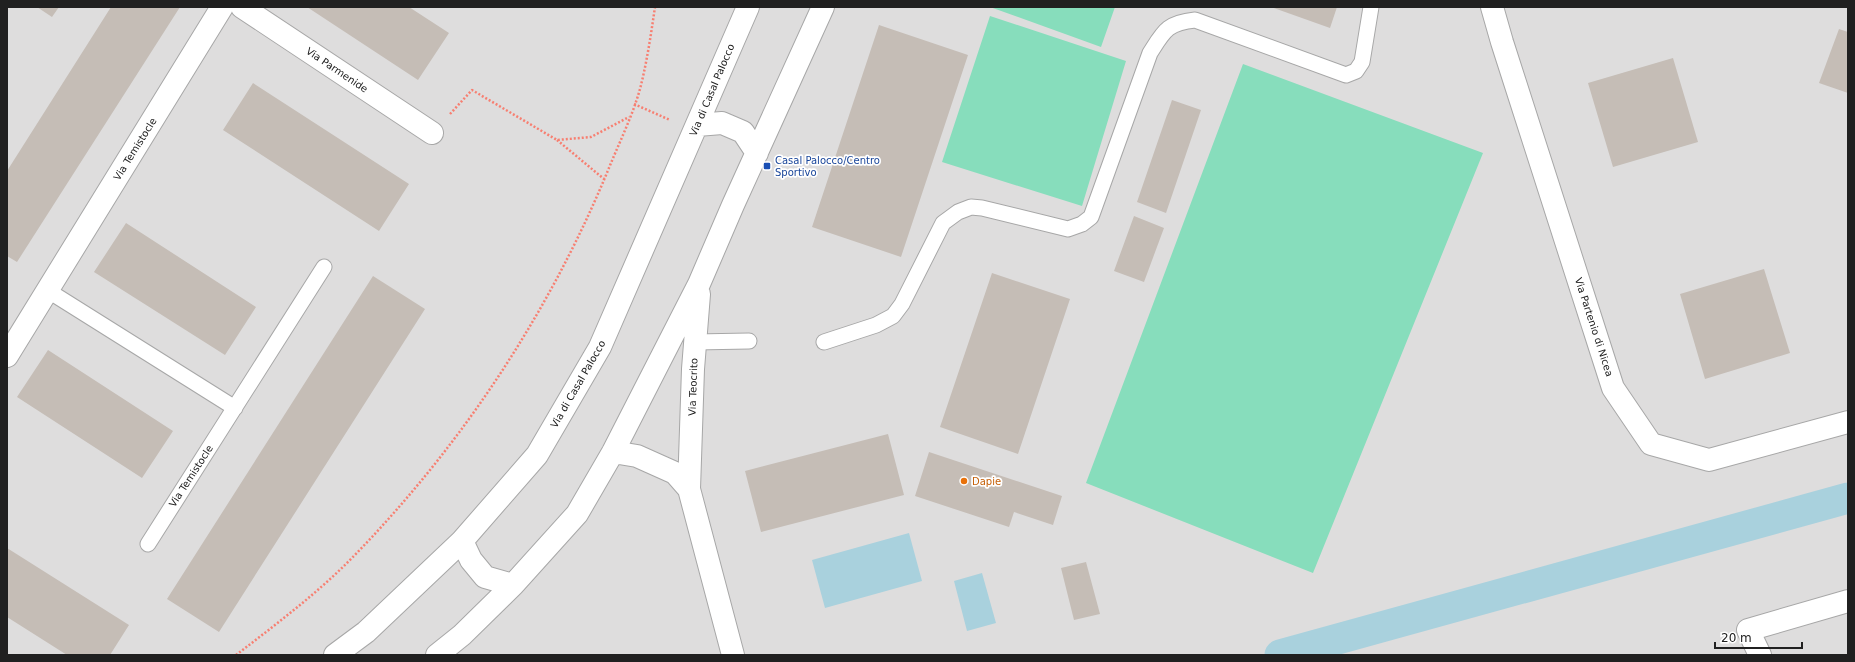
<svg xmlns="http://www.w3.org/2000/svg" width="1855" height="662" viewBox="0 0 1855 662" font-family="'DejaVu Sans',sans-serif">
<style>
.residential{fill:#dedddd}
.pitch{fill:#87ddbc}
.water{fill:#a9d1dd}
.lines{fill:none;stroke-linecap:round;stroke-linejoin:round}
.canal{stroke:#a9d1dd;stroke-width:31}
.building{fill:#c5bdb6}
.lane-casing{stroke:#a7a7a7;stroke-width:17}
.street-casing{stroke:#a7a7a7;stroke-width:24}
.path{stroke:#f77f71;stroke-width:2.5;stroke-dasharray:2 2;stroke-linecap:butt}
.lane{stroke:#fff;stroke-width:15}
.street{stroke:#fff;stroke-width:22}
.transit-dot{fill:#1a4fb4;stroke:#fff;stroke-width:1.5}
.food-dot{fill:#e8710a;stroke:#fff;stroke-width:1.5}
.labels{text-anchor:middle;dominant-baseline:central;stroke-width:3.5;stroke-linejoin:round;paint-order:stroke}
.street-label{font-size:10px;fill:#202020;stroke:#fff}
.transit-label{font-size:10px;fill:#164399;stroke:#fff;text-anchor:start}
.food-label{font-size:10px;fill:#c56008;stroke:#fff;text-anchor:start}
</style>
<rect width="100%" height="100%" fill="#f0ede7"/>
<path class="residential" d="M7,7H1848V655H7Z"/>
<path class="pitch" d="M990,7H1115L1101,47Z
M990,16L1126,61L1082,206L942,162Z
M1243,64L1483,153L1313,573L1086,483Z"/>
<path class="water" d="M909,533L922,581L825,608L812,560Z
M982,573L996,623L967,631L954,581Z"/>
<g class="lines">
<path class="canal" d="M1280,655L1848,498"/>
</g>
<path class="building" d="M37,7H59L52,17Z
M111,7H180L17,262L7,256V171Z
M307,7H409L449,33L418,80Z
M1271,7H1337L1330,28Z
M879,25L968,55L901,257L812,227Z
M1839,29L1848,32V93L1819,83Z
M1673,58L1698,142L1613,167L1588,83Z
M253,83L409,184L379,231L223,130Z
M1172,100L1201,110L1166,213L1137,202Z
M1134,216L1164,228L1144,282L1114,271Z
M126,223L256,307L225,355L94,272Z
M1764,269L1790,353L1705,379L1680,294Z
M992,273L1070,299L1018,454L940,427Z
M373,276L425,309L219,632L167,599Z
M48,350L173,431L142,478L17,397Z
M888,434L904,495L761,532L745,471Z
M929,452L1062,496L1053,525L1014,512L1009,527L915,496Z
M7,548L129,625L110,655H67L7,617Z
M1086,562L1100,614L1074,620L1061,568Z"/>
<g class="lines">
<defs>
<path id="lane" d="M47,290L235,408
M695,342L749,341
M824,342L876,325L893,316L902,304L943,223L958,212L971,207L982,208L1068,229L1082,224L1091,217L1150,53C1164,31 1167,23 1195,20L1346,75L1356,71L1362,62L1371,7
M148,544L324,267"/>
<path id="street" d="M242,7L432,133
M1492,7L1502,42L1613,388L1651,444L1709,460L1848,422
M697,125L722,123L743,132L757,153
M699,294L693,369L689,489L733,655
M7,356L222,7
M613,452L637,456L675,473L689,489
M462,541L471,560L485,577L513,585
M335,655L366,632L462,541L537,455L600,347L748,7
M437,655L462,635L513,585L577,514L613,452L699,284L733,205L823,7
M1760,655L1748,630L1848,601"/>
</defs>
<use href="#lane" class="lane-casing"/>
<use href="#street" class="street-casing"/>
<path class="path" d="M634,104L670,120
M450,114L472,90L557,140L591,137L629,117
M557,140L604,179
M236,655C274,626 315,595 349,561C461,447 551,311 611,163C621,139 633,114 640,89C647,62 651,34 655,7"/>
<use href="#lane" class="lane"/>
<use href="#street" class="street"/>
</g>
<rect class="transit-dot" x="763" y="162" width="8" height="8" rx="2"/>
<circle class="food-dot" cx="964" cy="481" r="4"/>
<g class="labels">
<g class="street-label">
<text transform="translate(337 70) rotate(34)">Via Parmenide</text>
<text transform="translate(712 90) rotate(-67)">Via di Casal Palocco</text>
<text transform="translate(135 149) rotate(-58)">Via Temistocle</text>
<text transform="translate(1594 327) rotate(72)">Via Partenio di Nicea</text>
<text transform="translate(578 384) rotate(-60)">Via di Casal Palocco</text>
<text transform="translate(693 387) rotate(-88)">Via Teocrito</text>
<text transform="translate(191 476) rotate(-57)">Via Temistocle</text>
</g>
<g class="transit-label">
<text x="775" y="160">Casal Palocco/Centro<tspan x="775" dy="12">Sportivo</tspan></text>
</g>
<g class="food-label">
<text x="972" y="481">Dapie</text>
</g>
</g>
<rect width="1855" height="662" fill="none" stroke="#202020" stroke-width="16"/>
<path d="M1715 642v6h87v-6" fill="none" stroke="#202020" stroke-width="2"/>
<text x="1721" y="642" font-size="12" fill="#202020" stroke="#ffffff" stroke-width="3" paint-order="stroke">20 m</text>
</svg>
